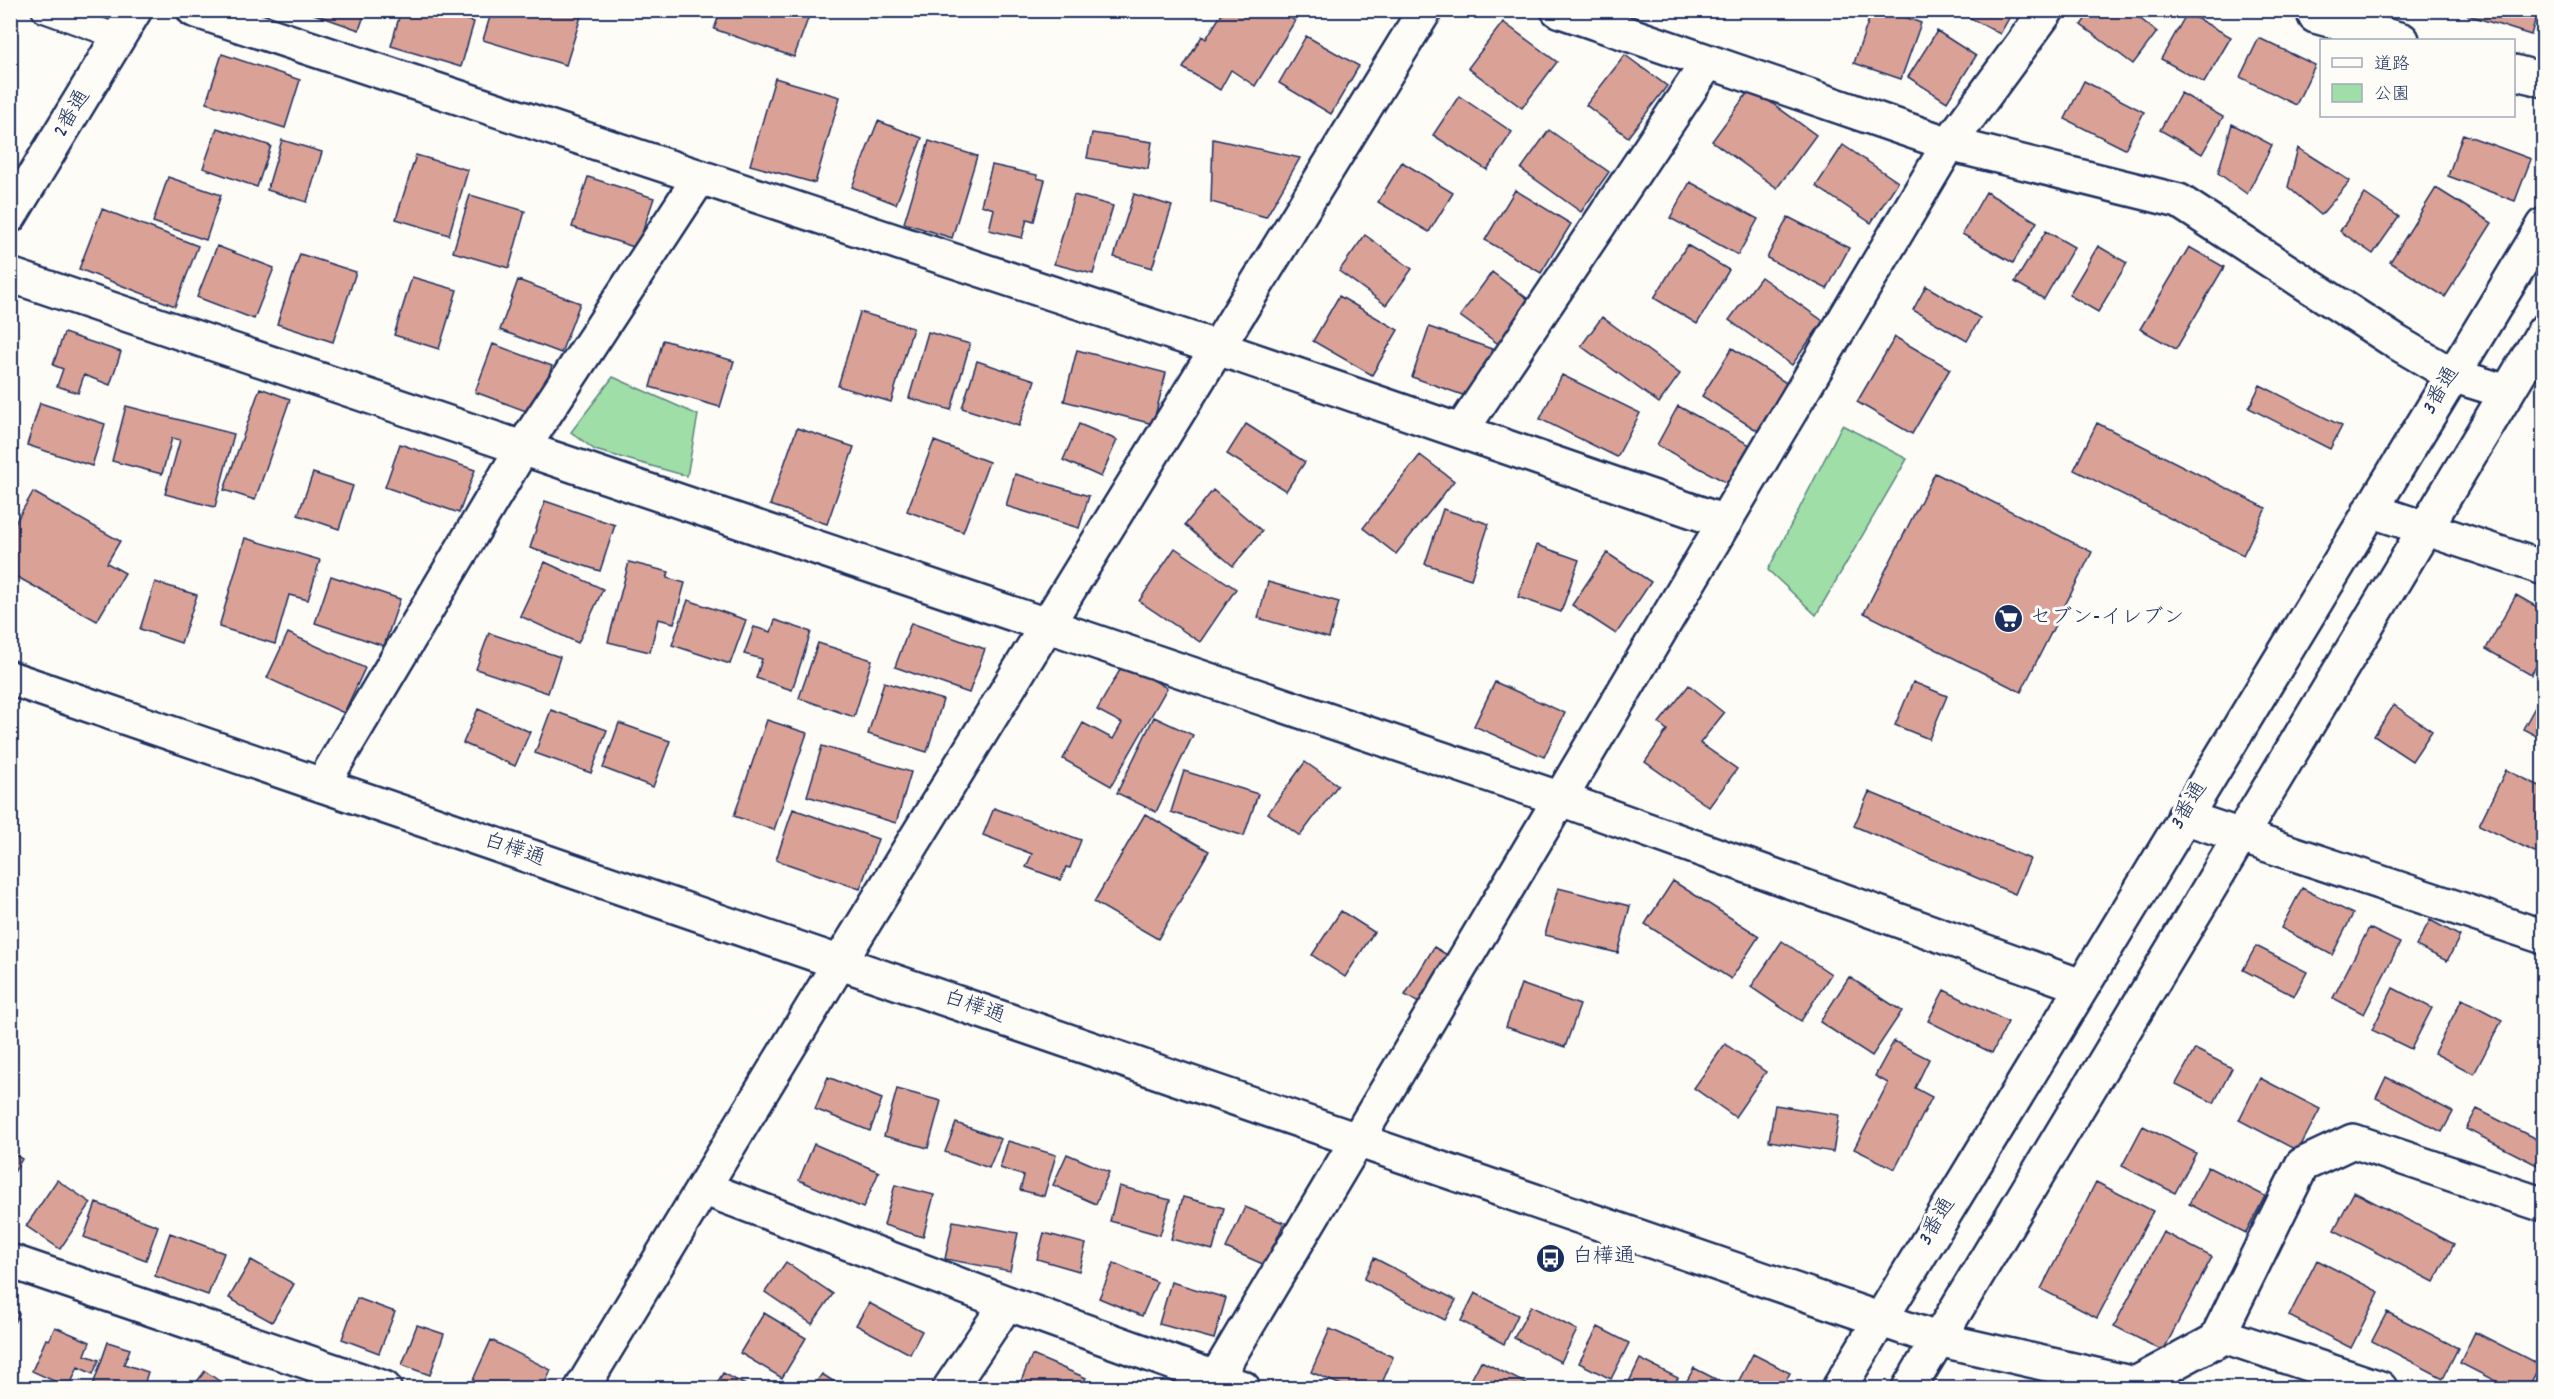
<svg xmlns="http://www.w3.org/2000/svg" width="2554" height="1399" viewBox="0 0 2554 1399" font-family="Dekko,'Klee One',sans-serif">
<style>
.green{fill:#9fdea6;stroke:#5d8682;stroke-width:1.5}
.building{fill:#daa197;stroke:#1b2f5e;stroke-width:1.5}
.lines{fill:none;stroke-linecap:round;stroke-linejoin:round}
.service-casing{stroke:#1b2f5e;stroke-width:28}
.minor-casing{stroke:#1b2f5e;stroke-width:38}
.tertiary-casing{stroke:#1b2f5e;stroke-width:38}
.secondary-casing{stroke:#1b2f5e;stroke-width:38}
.service{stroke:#fdfcf7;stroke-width:24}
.minor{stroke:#fdfcf7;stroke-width:33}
.tertiary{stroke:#fdfcf7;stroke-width:33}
.secondary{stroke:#fdfcf7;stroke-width:33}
.labels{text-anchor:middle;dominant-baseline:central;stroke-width:6;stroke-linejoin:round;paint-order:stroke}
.street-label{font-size:21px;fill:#1b2f5e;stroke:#fdfcf7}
.poi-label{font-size:21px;fill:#1b2f5e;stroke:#fdfcf7;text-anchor:start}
</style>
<rect width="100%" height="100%" fill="#fdfcf7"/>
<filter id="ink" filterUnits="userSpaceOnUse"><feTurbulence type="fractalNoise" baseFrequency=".0167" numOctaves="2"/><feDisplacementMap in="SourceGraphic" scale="12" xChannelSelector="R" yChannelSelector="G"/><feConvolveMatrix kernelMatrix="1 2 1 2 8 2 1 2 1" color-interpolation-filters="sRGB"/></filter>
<g filter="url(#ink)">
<path class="green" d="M613,377L698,415L687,476L595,450L571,432Z
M1842,425L1907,459L1816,615L1768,570Z"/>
<path class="building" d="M312,10H366L359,30L311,13Z
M401,10H432L474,22L461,67L391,46Z
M492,10H583L566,65L483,40Z
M721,10H795L809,16L794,57L714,29Z
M1224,10H1279L1295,21L1255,86L1231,70L1220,90L1183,68L1202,36L1206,39Z
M1872,10H1885L1921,23L1901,79L1854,63Z
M1962,10H1996L2009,18L2000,34L1961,13Z
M2092,10H2129L2157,32L2133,64L2081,25Z
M2452,10H2538L2531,35Z
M2187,13L2231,37L2204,83L2161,59Z
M1503,22L1557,62L1522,108L1468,68Z
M1937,31L1976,56L1947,102L1908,77Z
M1306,36L1359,66L1331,114L1279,83Z
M2259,38L2315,65L2296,105L2240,77Z
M222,54L300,80L285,128L206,103Z
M1625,55L1667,86L1628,137L1586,105Z
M775,78L840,97L815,183L750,165Z
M2084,81L2144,112L2125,149L2065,119Z
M1751,88L1816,135L1777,188L1712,141Z
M2181,93L2223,117L2202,154L2160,130Z
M1459,96L1512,132L1487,170L1433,135Z
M878,121L922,138L896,204L852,187Z
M2232,124L2272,145L2247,194L2218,173Z
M217,128L271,146L257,187L203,168Z
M1549,130L1609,172L1581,212L1521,169Z
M1092,133L1152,142L1148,169L1087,158Z
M2463,134L2531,159L2515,201L2448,176Z
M1213,139L1300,158L1266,217L1211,202Z
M282,140L322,152L307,202L267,190Z
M929,141L977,156L952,238L904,223Z
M1843,145L1898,182L1871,223L1816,186Z
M2298,148L2350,181L2321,215L2288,187Z
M416,155L468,170L449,235L396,219Z
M1402,162L1453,193L1429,232L1378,202Z
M992,165L1037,175V178L1045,180L1034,221L1027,219L1022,238L989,230L994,209L981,205Z
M168,177L221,195L206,240L153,222Z
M588,177L654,198L637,248L572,227Z
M1690,182L1758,219L1738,255L1670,218Z
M2436,188L2492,223L2445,297L2390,262Z
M1515,190L1571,224L1541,273L1485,240Z
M1986,192L2037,222L2013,263L1962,234Z
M1134,194L1172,206L1152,268L1114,257Z
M2365,194L2399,217L2373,254L2340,231Z
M470,195L525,211L509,268L453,252Z
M1074,195L1113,206L1093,274L1054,264Z
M102,209L198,246L175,306L79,269Z
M1788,217L1849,248L1827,289L1767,258Z
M2046,231L2074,247L2044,299L2015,282Z
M1365,235L1412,269L1386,305L1339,271Z
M1687,245L1729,270L1697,324L1654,298Z
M217,246L274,268L254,319L197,297Z
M2098,246L2127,263L2098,312L2069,295Z
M2189,247L2224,267L2176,349L2140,329Z
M300,254L356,272L333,342L277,324Z
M1492,272L1536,305L1504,348L1460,316Z
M412,277L457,290L439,349L394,335Z
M1761,277L1823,321L1792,365L1729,320Z
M518,280L580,303L561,353L500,330Z
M1926,286L1980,318L1967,341L1913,310Z
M1339,296L1398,330L1372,375L1313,341Z
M860,312L913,328L891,402L838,386Z
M1602,317L1680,374L1659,403L1581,346Z
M1429,327L1492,349L1474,399L1412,377Z
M928,332L970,344L951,410L909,398Z
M64,333L121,352L110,385L84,375L78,393L57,386L63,369L53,365Z
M1895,337L1950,369L1912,434L1857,402Z
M663,340L734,361L720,407L650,387Z
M493,344L552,366L534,414L475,392Z
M1732,348L1788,384L1758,431L1702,396Z
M1077,350L1166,373L1153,424L1064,401Z
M977,361L1035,380L1019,426L962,408Z
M1562,375L1640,413L1617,457L1540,419Z
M2260,385L2342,426L2330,449L2249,408Z
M260,388L290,399L255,500L224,490Z
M40,403L105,424L92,466L27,445Z
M126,406L234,434L215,507L165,494L180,440L172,438L162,474L112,461Z
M1678,406L1750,445L1729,484L1657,445Z
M2097,423L2266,508L2243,555L2074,470Z
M1079,424L1117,440L1101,477L1063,460Z
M1246,424L1305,462L1286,491L1227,454Z
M797,428L854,447L827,524L770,505Z
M934,441L989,462L963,532L907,511Z
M400,444L475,470L459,513L385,487Z
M1420,455L1454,481L1396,554L1363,528Z
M313,473L353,486L339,529L298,515Z
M1935,473L2092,552L2021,692L1864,613Z
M1015,474L1089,496L1079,528L1006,506Z
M1213,490L1262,531L1233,566L1185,525Z
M33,492L120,541L107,563L125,573L97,621L10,573V532Z
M545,501L615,525L600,571L530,548Z
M1443,509L1489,524L1471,579L1425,564Z
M245,538L320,560L308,600L289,595L275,644L219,627Z
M1537,545L1579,560L1561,612L1518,597Z
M1175,548L1236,589L1200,642L1139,601Z
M1607,553L1651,582L1616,634L1572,605Z
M545,562L603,589L578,643L520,616Z
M629,562L669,572L667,578L685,583L674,623L658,619L650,652L608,642Z
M331,576L400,599L384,646L315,623Z
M155,582L197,595L181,643L140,629Z
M1268,582L1339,602L1329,638L1258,618Z
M2516,595L2544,611V652L2531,675L2486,649Z
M688,600L746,620L730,664L672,645Z
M775,620L811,632L792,690L756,678L762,659L744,654L754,627L771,632Z
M911,623L985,649L969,693L895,667Z
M288,633L365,668L344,713L267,678Z
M489,633L560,657L548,693L476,669Z
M818,643L872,660L854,717L799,698Z
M1124,663L1167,688L1111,786L1063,759L1083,723L1113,739L1122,723L1097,710Z
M884,682L943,700L927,752L868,734Z
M1495,682L1565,713L1544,757L1474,726Z
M1913,682L1947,696L1929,739L1895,725Z
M1689,685L1724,713L1700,743L1737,769L1709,807L1645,762L1667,730L1659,723Z
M2544,691V740L2523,729Z
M2394,705L2432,731L2412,761L2374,736Z
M478,709L530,732L515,766L463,743Z
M551,710L607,730L591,773L535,753Z
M1154,717L1193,735L1156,812L1117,793Z
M767,720L807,733L774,830L734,816Z
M619,723L670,741L653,787L603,768Z
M822,746L911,772L896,823L807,796Z
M1305,762L1338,785L1300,836L1268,813Z
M2506,770L2544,788L2543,856L2479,825Z
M1184,771L1258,794L1244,836L1171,812Z
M1869,792L2030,859L2015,894L1854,826Z
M994,808L1081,840L1070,868L1066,867L1061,880L1026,867L1032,854L983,835Z
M793,809L878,839L860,889L776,860Z
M1145,814L1209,851L1158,939L1094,902Z
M1673,881L1759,936L1731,979L1645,924Z
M1558,888L1630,906L1618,953L1545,935Z
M2302,888L2353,914L2332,955L2281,928Z
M1341,911L1374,932L1345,977L1312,955Z
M2430,920L2460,936L2447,961L2416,946Z
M2369,928L2400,943L2364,1014L2333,998Z
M1782,941L1831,974L1801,1021L1751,987Z
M2256,946L2307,972L2294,996L2243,970Z
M1434,947L1454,959L1426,1007L1405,995Z
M1849,977L1902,1011L1872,1056L1820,1022Z
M1521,984L1580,1005L1565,1047L1506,1027Z
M2393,988L2432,1008L2411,1049L2372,1030Z
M1944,990L2008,1022L1992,1053L1928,1021Z
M2462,999L2502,1020L2474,1074L2434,1053Z
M1894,1041L1929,1059L1915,1088L1932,1097L1895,1169L1854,1149L1888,1083L1875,1076Z
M1725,1044L1766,1072L1735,1117L1694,1088Z
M2195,1049L2232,1068L2214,1103L2176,1084Z
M828,1077L882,1099L870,1131L815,1109Z
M2386,1077L2453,1112L2442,1132L2376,1098Z
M2260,1078L2320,1109L2298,1151L2239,1120Z
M897,1089L941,1101L928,1148L884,1136Z
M1775,1105L1839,1115L1833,1152L1769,1141Z
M2477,1109L2544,1143V1153L2537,1165L2466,1129Z
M956,1123L1001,1139L989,1168L945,1152Z
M2143,1126L2196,1153L2175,1193L2122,1166Z
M1008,1141L1056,1155L1044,1196L1020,1190L1024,1176L1000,1168Z
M814,1144L879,1172L863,1208L799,1180Z
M10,1152L22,1159L10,1179Z
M1067,1154L1109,1172L1096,1204L1053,1185Z
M2208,1167L2265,1196L2246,1233L2189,1204Z
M57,1180L91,1203L60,1249L26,1226Z
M2096,1182L2153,1211L2097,1318L2041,1289Z
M895,1185L934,1195L923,1237L884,1225Z
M1119,1186L1170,1200L1160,1235L1110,1221Z
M2354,1192L2454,1244L2434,1282L2334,1230Z
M1183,1197L1224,1208L1213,1250L1171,1239Z
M96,1203L158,1226L146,1260L84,1237Z
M1245,1207L1284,1223L1265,1265L1226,1248Z
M953,1221L1018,1233L1010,1271L945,1259Z
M2163,1232L2212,1257L2163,1351L2114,1326Z
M170,1233L224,1253L208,1295L155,1276Z
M1044,1233L1086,1244L1079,1271L1037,1259Z
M1374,1258L1456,1300L1445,1320L1364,1279Z
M251,1260L294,1284L272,1322L229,1298Z
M2317,1260L2379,1292L2351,1348L2289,1316Z
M786,1262L833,1294L812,1324L765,1292Z
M1114,1263L1157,1282L1142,1316L1099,1298Z
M1171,1282L1226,1298L1214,1339L1159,1324Z
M1475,1293L1518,1315L1504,1344L1461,1321Z
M357,1298L395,1312L379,1353L342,1339Z
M869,1303L922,1331L910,1354L856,1325Z
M1531,1306L1577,1330L1561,1362L1514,1338Z
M10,1309L19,1314L10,1329Z
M2387,1312L2458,1348L2443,1378L2372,1341Z
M764,1313L806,1338L782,1378L740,1353Z
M417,1325L444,1334L430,1375L402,1365Z
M55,1327L90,1342L85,1355L99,1360L93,1374L78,1367L69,1388L32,1371L46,1339L49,1340Z
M1598,1327L1629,1343L1611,1379L1579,1363Z
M1330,1329L1393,1357L1380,1388H1348L1311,1372Z
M2475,1332L2540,1365L2528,1388H2509L2460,1363Z
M491,1340L551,1370L543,1388H480L471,1384Z
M108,1342L130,1349L124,1364L148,1372L143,1388H92Z
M1753,1354L1790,1373L1782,1388H1735Z
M1032,1355L1086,1378L1081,1388H1018Z
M1640,1359L1678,1378L1672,1388H1641L1629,1382Z
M1481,1361L1535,1388H1467Z
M1694,1368L1733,1388H1683Z
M205,1371L229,1388H192Z
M723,1373L751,1388H714Z
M822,1374L844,1388H812Z
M279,1382L291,1388H275Z
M1105,1383L1113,1388H1101Z"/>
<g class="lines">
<defs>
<path id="service" d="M44,10L119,37"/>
<path id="minor" d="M194,10L1218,348L1725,522
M1558,10L1949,144L2179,201L2396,342L2452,375L2507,392
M2318,10L2315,16L2402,40
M2514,72L2544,80
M10,275L1561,799L2081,986
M1461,431L1708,62
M2370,510L2544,568
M322,785L522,449L700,177
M2184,817L2544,937
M703,1188L1007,1303L1243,1388
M10,1261L384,1388
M1937,1339L2135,1384L2224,1336L2380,1388
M2215,1342L2302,1165L2353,1141L2544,1205
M582,1388L840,962L1425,10
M950,1388L1007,1303
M1210,1388L1949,144L2047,10"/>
<path id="tertiary" d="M10,678L1937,1339
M1839,1388L2544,225
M1909,1388L2544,331"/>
<path id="secondary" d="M10,216L135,10"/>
</defs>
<use href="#service" class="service-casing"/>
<use href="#minor" class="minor-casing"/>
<use href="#tertiary" class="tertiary-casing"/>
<use href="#secondary" class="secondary-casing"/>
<use href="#service" class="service"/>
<use href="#minor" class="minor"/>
<use href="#tertiary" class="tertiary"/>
<use href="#secondary" class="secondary"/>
</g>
</g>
<defs>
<symbol id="supermarket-disc" viewBox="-11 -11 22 22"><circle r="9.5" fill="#1b2f5e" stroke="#fdfcf7"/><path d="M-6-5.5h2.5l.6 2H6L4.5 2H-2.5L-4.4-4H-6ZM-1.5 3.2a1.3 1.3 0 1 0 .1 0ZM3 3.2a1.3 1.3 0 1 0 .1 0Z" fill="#fff"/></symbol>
<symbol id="bus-disc" viewBox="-11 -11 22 22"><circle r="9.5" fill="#1b2f5e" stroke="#fdfcf7"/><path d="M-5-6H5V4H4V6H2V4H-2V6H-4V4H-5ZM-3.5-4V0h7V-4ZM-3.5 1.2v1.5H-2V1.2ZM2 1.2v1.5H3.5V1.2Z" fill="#fff"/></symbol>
</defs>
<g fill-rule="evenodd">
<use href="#supermarket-disc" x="1992" y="602" width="33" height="33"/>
<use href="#bus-disc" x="1534" y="1242" width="33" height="33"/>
</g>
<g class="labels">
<g class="street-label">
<text transform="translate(73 114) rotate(-59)">2番通</text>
<text transform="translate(2442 391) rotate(-59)">3番通</text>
<text transform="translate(2190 806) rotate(-59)">3番通</text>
<text transform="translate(514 851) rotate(19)">白樺通</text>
<text transform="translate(974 1008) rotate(19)">白樺通</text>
<text transform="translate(1938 1222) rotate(-59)">3番通</text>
</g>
<g class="poi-label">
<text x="2030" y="619">セブン-イレブン</text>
<text x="1572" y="1258">白樺通</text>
</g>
</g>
<rect width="2554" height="1399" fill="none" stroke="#fdfcf7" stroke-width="36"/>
<rect x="18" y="18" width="2518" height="1363" fill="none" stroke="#1b2f5e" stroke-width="2" filter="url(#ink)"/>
<rect x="2320" y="39" width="195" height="78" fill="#fdfcf7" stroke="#a3aaba" stroke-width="1.5"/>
<rect x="2332" y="58" width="30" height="9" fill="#fdfcf7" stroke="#a3aaba" stroke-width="1.5"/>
<text x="2374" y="69" font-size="18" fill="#1b2f5e">道路</text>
<rect x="2332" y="84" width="30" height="18" fill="#9fdea6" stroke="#a3aaba" stroke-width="1.5"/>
<text x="2374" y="99" font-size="18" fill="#1b2f5e">公園</text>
</svg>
